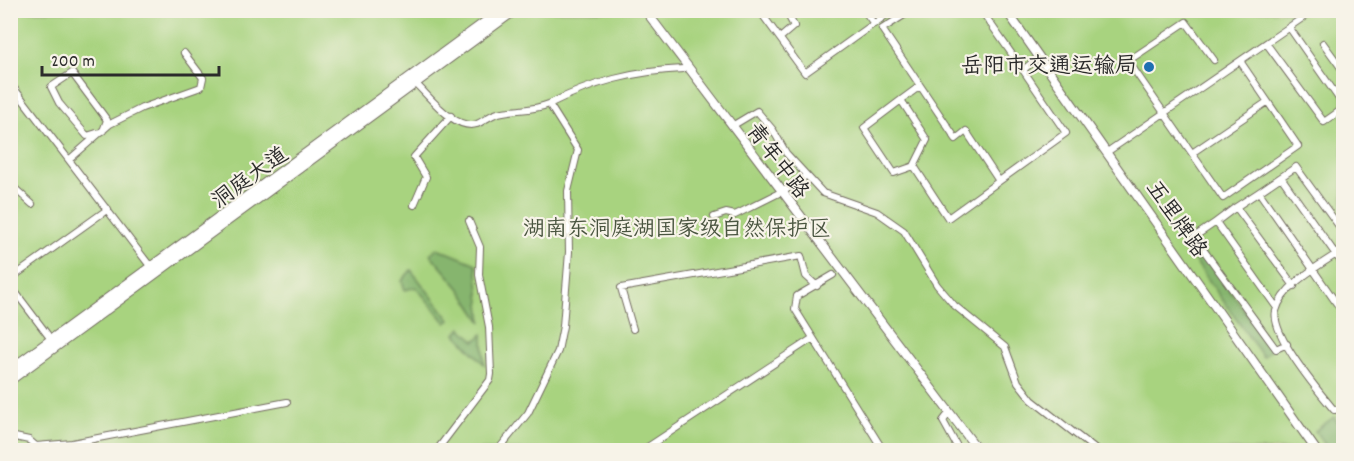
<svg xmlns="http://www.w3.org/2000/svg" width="1354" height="461" viewBox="0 0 1354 461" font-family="Dekko,'LXGW WenKai TC',sans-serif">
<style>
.green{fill:#a8d37f;stroke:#6a7f55;stroke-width:1.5}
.forest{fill:#86b56e;stroke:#58704c;stroke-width:1.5}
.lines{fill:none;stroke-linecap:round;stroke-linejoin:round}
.minor-casing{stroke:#71695e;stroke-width:8}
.secondary-casing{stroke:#71695e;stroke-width:10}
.primary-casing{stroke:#71695e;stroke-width:11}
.minor{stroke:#fff;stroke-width:6}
.secondary{stroke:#fff;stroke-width:8}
.primary{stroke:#fff;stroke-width:9}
.poi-dot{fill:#1f6fb2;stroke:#f7f3e8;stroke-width:2}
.labels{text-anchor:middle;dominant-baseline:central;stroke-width:4.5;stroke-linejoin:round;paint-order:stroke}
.poi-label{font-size:22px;fill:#2b2b2b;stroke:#f7f3e8;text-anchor:end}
.street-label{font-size:22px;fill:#2b2b2b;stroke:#f7f3e8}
.park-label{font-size:22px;fill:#4a5540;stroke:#f7f3e8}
</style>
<rect width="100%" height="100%" fill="#f7f3e8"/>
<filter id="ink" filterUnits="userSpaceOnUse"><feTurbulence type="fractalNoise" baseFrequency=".0167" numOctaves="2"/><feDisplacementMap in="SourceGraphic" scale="12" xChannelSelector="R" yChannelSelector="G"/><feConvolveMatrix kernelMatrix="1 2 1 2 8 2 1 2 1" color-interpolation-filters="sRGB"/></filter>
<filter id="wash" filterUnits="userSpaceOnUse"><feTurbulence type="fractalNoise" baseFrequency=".008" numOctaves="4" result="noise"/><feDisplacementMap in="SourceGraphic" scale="24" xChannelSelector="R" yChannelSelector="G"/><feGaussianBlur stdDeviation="1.35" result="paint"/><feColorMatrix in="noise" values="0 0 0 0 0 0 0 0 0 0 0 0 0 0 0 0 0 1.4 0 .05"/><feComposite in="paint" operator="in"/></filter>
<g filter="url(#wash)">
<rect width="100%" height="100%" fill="#f2dcbe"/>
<path class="green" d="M11,11H1343V450H11Z"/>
<path class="forest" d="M1192,238L1272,349L1263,357L1183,244Z
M437,248L476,264L482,322L460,289L430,254Z
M411,270L450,320L446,323L416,287L405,290L402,281Z
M461,328L475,341L483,334L484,364L456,334Z
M1334,417L1343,431V450H1329L1315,431Z"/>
</g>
<g filter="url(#ink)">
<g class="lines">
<defs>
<path id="minor" d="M759,10L805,73L893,10
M864,10L874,24
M912,10L882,29L956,139L966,131L999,181
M981,10L1023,70
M1289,27L1344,106
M780,38L794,26L787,13L790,10
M1266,43L1324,122L1344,108
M1323,43L1344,72
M1214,60L1186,22L1128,61L1223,198L1298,146L1240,61
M72,73L107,120L103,131L87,136L59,103L51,87Z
M10,83L150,266
M416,84C430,97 455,131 477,124C484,121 490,115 498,113C515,109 533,111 549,104
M901,100L864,128L894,173L914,166L948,218L1066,133L1023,70L1039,57
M732,126L757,111L773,130L786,153L823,193L877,212L904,231L937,285L954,305L1005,347L1018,382L1032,400L1096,450
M1110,150L1314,10
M1192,153L1267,102
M70,159L110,124L142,108L201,87L203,78L184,53
M914,166L927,140L901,100L920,86
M1281,177L1296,167L1344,233
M10,184L32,204
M1259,192L1236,207L1294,286
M414,205L426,177L414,157L451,116
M1236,207L1216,222L1277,308
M714,217L726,213L735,215L797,184L806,175
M1216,222L1194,237L1276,349L1287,344
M1344,249C1322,264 1283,284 1276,311C1270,334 1319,392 1334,410L1344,409
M1344,266L1281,177L1259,192L1344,314
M833,275L797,296L795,309L883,450
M10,279L108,209
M10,285L53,342
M633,329L621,288L801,256L806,276L817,286
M946,417L943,421L959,450
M10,436L29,440L36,446L72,443L287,402
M440,446L490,380L491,374L489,327L479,275L480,247L469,221
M498,450L528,413L558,351L563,326L569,252L568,191L578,150L549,104C593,82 634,71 683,69
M643,450L813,338"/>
<path id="secondary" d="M645,10L978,450
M1006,10L1316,450"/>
<path id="primary" d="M10,370L502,10
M10,380L515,10"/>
</defs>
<use href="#minor" class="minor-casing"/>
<use href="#secondary" class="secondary-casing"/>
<use href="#primary" class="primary-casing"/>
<use href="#minor" class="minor"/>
<use href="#secondary" class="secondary"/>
<use href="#primary" class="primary"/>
</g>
</g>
<circle class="poi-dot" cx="1149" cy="67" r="6"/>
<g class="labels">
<g class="poi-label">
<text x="1137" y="67">岳阳市交通运输局</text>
</g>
<g class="street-label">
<text transform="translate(776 162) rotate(53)">青年中路</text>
<text transform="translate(251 179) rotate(-36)">洞庭大道</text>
<text transform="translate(1175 220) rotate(55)">五里牌路</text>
</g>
<g class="park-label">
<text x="677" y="230">湖南东洞庭湖国家级自然保护区</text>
</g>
</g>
<rect width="1354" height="461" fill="none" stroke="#f7f3e8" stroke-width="36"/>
<path d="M42 66v9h177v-9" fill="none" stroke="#2b2b2b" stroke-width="3"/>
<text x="51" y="66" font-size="18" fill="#2b2b2b" stroke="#f7f3e8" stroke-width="4.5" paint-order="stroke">200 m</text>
</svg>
